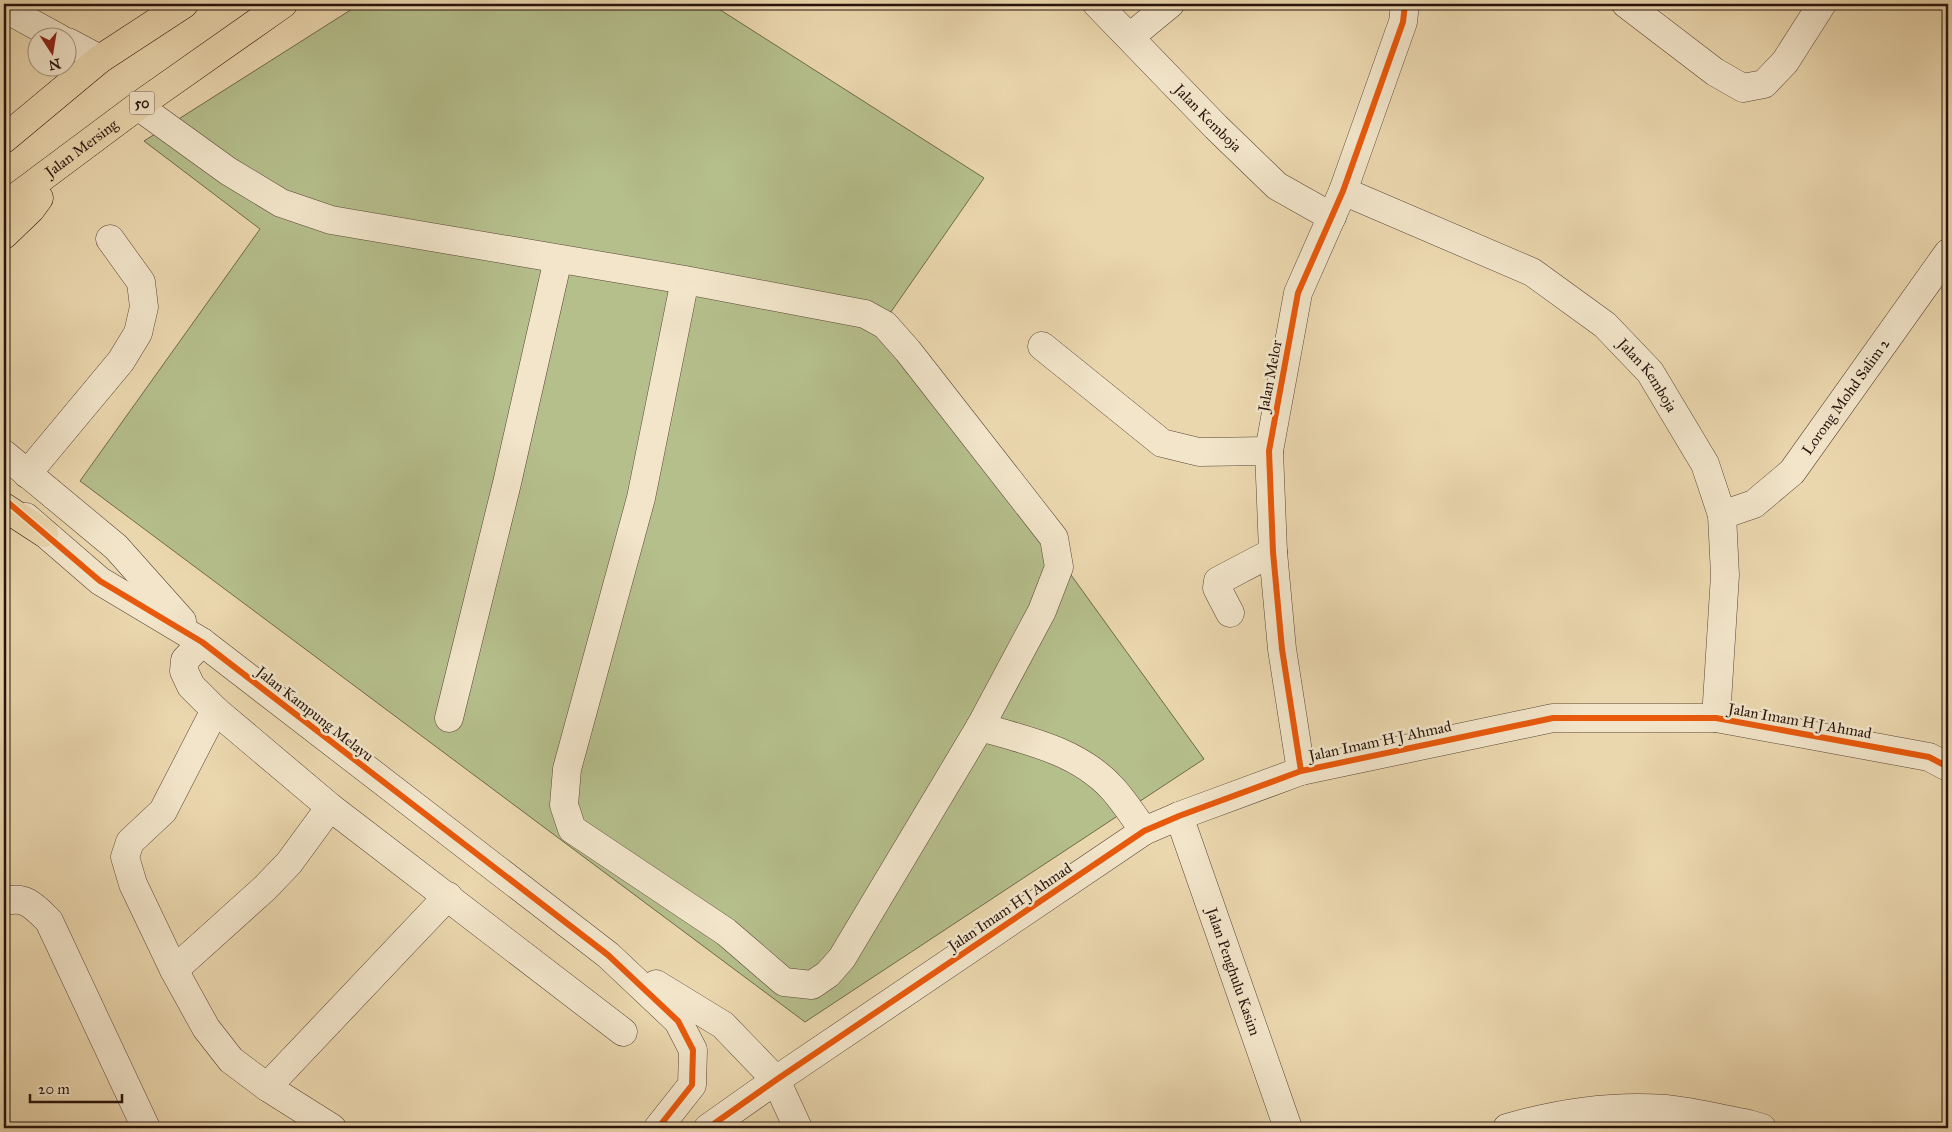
<svg xmlns="http://www.w3.org/2000/svg" width="1952" height="1132" viewBox="0 0 1952 1132" font-family="'IM FELL Great Primer',serif">
<style>
.green{fill:#b5bf8c;stroke:#6e694c}
.lines{fill:none;stroke-linecap:round;stroke-linejoin:round}
.minor-casing{stroke:#584434;stroke-width:29}
.highway-casing{stroke:#27130c;stroke-width:29}
.minor{stroke:#f2e5ca;stroke-width:28}
.highway{stroke:#ebd7ae;stroke-width:28}
.cycleway-casing{stroke:#f2e5ca;stroke-width:9}
.cycleway{stroke:#e8590c;stroke-width:6}
.labels{text-anchor:middle;dominant-baseline:central;stroke-width:5;stroke-linejoin:round;paint-order:stroke}
.shield{fill:#f2e5ca;stroke:#645245;stroke-width:1}
.shield-label{font-size:14px;font-weight:bold;fill:#27130c}
.street-label{font-size:15px;fill:#27130c;stroke:#f2e5ca}
</style>
<rect width="100%" height="100%" fill="#ebd7ae"/>
<filter id="stains"><feTurbulence type="fractalNoise" baseFrequency=".004" numOctaves="4"/><feColorMatrix values="0 0 0 0 .2 0 0 0 0 .09 0 0 0 0 .02 0 0 0 .5 -.17"/></filter>
<radialGradient id="worn" r=".72"><stop offset=".6" stop-color="#630" stop-opacity="0"/><stop offset="1" stop-color="#630" stop-opacity=".3"/></radialGradient>
<path class="green" d="M360,4H711L984,178L886,319L1204,759L805,1022L80,481L260,229L144,141Z"/>
<g class="lines">
<defs>
<g id="minor">
<path id="s1" d="M1097,4L1216,127L1277,186L1332,217"/>
<path d="M1626,4L1715,72L1743,88L1764,84L1785,62L1822,4"/>
<path d="M4,8L59,38"/>
<path d="M1130,37L1170,4"/>
<path d="M68,42L100,59"/>
<path d="M138,106L228,171L281,203L331,220L685,280L865,314L885,325L908,351L1054,538L1059,567L1042,611L980,727L842,958L828,974L812,985L784,982L726,932L572,829L564,805L567,769L641,498L685,280"/>
<path id="s2" d="M1343,191L1532,272L1605,325L1650,372L1705,464L1722,515L1725,575L1716,718"/>
<path d="M1042,346L1162,443L1199,452L1269,451"/>
<path d="M4,454L116,547L182,621"/>
<path d="M27,474L121,361L138,333L144,307L141,282L110,239"/>
<path id="s3" d="M1722,515L1754,504L1792,472L1948,253"/>
<path d="M26,517L100,581L202,642L608,955L678,1021L693,1050L692,1085L658,1128"/>
<path d="M1230,613L1217,588L1218,581L1273,552"/>
<path d="M202,642L185,660L184,671L191,686L215,710L330,807L623,1032"/>
<path d="M215,710L163,811L130,842L125,857L133,884L174,970L206,1028L231,1060L267,1087L332,1128"/>
<path d="M449,718L507,483L558,259"/>
<path d="M980,727C1026,740 1078,751 1112,788C1124,801 1134,817 1144,831"/>
<path d="M1301,771L1282,649L1273,552L1269,451L1298,293L1343,191L1403,22L1405,4"/>
<path id="s4" d="M1179,816L1288,1128"/>
<path d="M4,902C24,894 35,907 49,921L146,1128"/>
<path d="M174,970L265,888L289,863L330,807"/>
<path d="M656,984L723,1025L776,1080L798,1128"/>
<path d="M267,1087L448,896"/>
<path d="M708,1128L776,1080L1144,831L1179,816L1301,771L1553,718H1716L1929,757L1948,767"/>
<path d="M1507,1128C1558,1113 1612,1105 1666,1109C1694,1112 1722,1119 1749,1124L1762,1128"/>
</g>
<g id="highway">
<path d="M4,139L100,59L184,4"/>
<path id="s5" d="M4,208L16,197L138,106L283,4"/>
<path d="M4,235L31,209L39,198"/>
<path d="M4,507L44,533"/>
</g>
</defs>
<use href="#minor" class="minor-casing"/>
<use href="#highway" class="highway-casing"/>
<use href="#minor" class="minor"/>
<use href="#highway" class="highway"/>
<defs>
<path id="cycleway" d="M4,499L100,581L202,642L608,955L678,1021L693,1050L692,1085L658,1128
M1301,771L1282,649L1273,552L1269,451L1298,293L1343,191L1403,22L1405,4
M708,1128L776,1080L1144,831L1179,816L1301,771L1553,718H1716L1929,757L1948,767"/>
</defs>
<use href="#cycleway" class="cycleway-casing"/>
<use href="#cycleway" class="cycleway"/>
</g>
<g class="labels">
<rect class="shield" x="129.5" y="91.5" width="25" height="23" rx="4"/>
<g class="shield-label">
<text x="142" y="103">50</text>
</g>
<g class="street-label">
<text stroke="none"><textPath href="#s1" startOffset="159">Jalan Kemboja</textPath></text>
<text stroke="none"><textPath href="#s5" startOffset="98">Jalan Mersing</textPath></text>
<text transform="translate(1270 376) rotate(-79)">Jalan Melor</text>
<text stroke="none"><textPath href="#s2" startOffset="362">Jalan Kemboja</textPath></text>
<text stroke="none"><textPath href="#s3" startOffset="176">Lorong Mohd Salim 2</textPath></text>
<text transform="translate(315 714) rotate(38)">Jalan Kampung Melayu</text>
<text transform="translate(1800 721) rotate(10)">Jalan Imam H J Ahmad</text>
<text transform="translate(1380 741) rotate(-12)">Jalan Imam H J Ahmad</text>
<text transform="translate(1010 907) rotate(-34)">Jalan Imam H J Ahmad</text>
<text stroke="none"><textPath href="#s4" startOffset="165">Jalan Penghulu Kasim</textPath></text>
</g>
</g>
<rect width="1952" height="1132" fill="none" stroke="#ebd7ae" stroke-width="20"/>
<rect x="5" y="5" width="1942" height="1122" fill="none" stroke="#27130c" stroke-width="2.5"/>
<rect x="10" y="10" width="1932" height="1112" fill="none" stroke="#27130c"/>
<g transform="translate(52 52) rotate(168)"><circle r="24" fill="#f2e5ca" stroke="#a1917e"/>
<path d="M0-4L9 19L0 12L-9 19Z" fill="#8f2418"/>
<text y="-8" font-size="14" font-weight="bold" text-anchor="middle" fill="#27130c">N</text>
</g>
<path d="M30 1094v8h92v-8" fill="none" stroke="#27130c" stroke-width="2.5"/>
<text x="38" y="1094" font-size="15" fill="#27130c" stroke="#f2e5ca" stroke-width="4" paint-order="stroke">20 m</text>
<rect width="100%" height="100%" filter="url(#stains)"/>
<rect width="100%" height="100%" fill="url(#worn)"/>
</svg>
